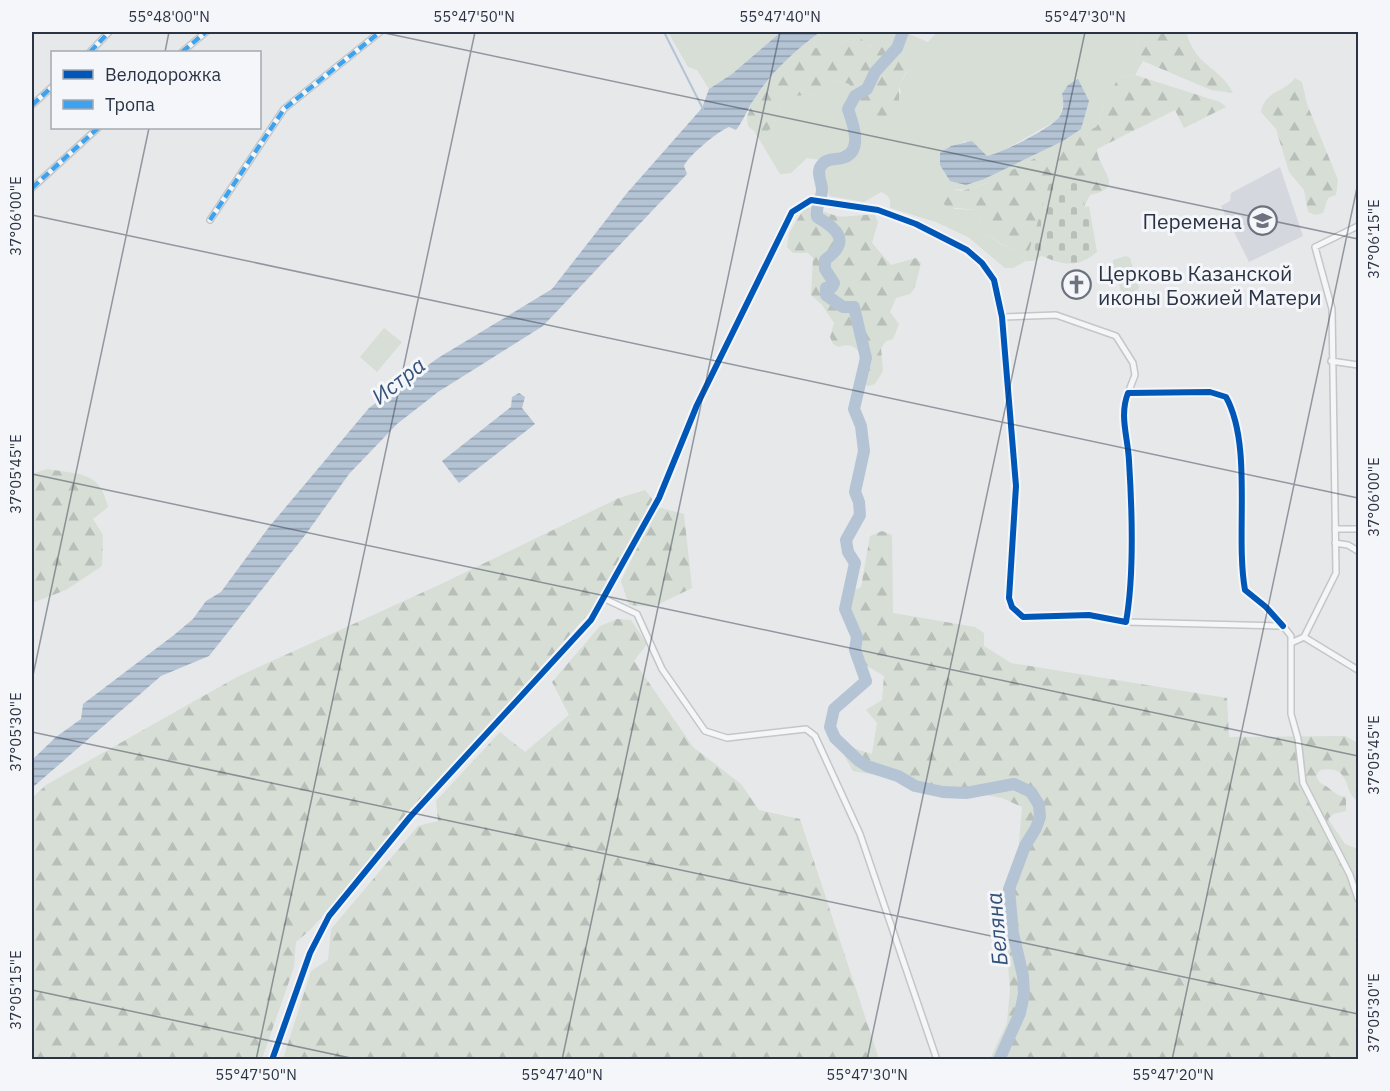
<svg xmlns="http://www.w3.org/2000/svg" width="1390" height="1091" viewBox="0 0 1390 1091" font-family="'IBM Plex Sans',sans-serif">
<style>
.built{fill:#d4d7dd}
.green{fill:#d6ded6;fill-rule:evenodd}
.forest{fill:url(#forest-firs)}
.cemetery{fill:url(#cemetery-stones)}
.water{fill:url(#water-rules)}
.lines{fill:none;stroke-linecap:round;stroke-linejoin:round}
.stream{stroke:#b4c4d5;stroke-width:2}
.river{stroke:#b4c4d5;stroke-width:12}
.street-casing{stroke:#c4c6c8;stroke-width:8}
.street{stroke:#f5f6f7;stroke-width:5}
.quiet{stroke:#3ea3ec;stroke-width:4.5;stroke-dasharray:9 4.5;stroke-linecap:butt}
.cycleway-casing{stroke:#f4f6f9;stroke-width:10}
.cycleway{stroke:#0057b8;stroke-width:6}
.ticks{fill:none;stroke:#2b3445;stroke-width:1.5;stroke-opacity:0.45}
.labels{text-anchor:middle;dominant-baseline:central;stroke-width:6;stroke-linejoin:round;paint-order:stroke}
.poi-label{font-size:21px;fill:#2b3445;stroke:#f4f6f9;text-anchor:end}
.water-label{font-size:22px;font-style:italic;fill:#34527a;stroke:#f4f6f9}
.neatline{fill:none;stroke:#2b3445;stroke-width:2}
.ticks-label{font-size:15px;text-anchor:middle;fill:#2b3445}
</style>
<defs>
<pattern id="forest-firs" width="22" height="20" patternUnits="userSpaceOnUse" patternTransform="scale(1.5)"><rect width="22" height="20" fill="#d6ded6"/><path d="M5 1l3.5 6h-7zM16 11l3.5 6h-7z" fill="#b8bfb9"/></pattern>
<pattern id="cemetery-stones" width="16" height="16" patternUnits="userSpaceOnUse" patternTransform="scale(1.5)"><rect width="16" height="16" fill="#d6ded6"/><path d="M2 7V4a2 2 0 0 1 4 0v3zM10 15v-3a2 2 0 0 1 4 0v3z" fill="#b8bfb9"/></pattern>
<pattern id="water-rules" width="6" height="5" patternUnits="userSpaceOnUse" patternTransform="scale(1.5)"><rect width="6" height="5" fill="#b4c4d5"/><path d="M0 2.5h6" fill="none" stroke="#93a0af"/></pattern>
</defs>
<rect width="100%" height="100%" fill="#e6e8ea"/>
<path class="built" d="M1280,167L1303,236L1249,262L1221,206L1230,201L1231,193Z"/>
<path class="green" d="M668,32H781L732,74L709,89L697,70L688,67Z
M820,32H911L909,34L928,42L937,32H1140L1137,42L1143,61L1135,75L1121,77L1116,82L1102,107L1100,121L1096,127C1071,141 978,196 954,189V209L977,210L984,232L1002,245L1016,250L1026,261L1013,268H1005L968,237L936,222L890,208C891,199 890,196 881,192L864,202L829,196L825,173L826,166L821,160L807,158L791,173L780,174L754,131H768L774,125L781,104L795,96L817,94L835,80L849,84L864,117L901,93L899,85L907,72L909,58L898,49L877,48L851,39L830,48H815L782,63ZM1064,101L1063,141L966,185L940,153L965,141L987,156L995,155L1059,119Z
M1126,256L1130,258L1139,288L1136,291L1125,295L1121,291L1113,264V260Z
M384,328L402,342L377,372L360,357Z"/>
<path class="forest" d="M1140,32H1186C1196,68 1219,65 1233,93L1211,90L1143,61L1137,42Z
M858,36L869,46L898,49L909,58L910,65L899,85V100L886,119L877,122L864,117C857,124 853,124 845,119L848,96L852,91L849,84L835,80L817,94L795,96L781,104L774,125L768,131H754L748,126L747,117L753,100L782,63L815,48H830Z
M1135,75L1220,102L1226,107L1184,128L1175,110L1097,149C1097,169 1128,187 1090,195L1083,209L1040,257L1034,261H1026L1016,250L1003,245L984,232L977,210L947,207L941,201V194L947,189L961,191L985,184L1096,127L1100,121L1102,107L1116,82L1121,77Z
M1295,78L1302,82L1307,104L1338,180L1336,195L1328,198L1323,213L1315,215L1308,212L1304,190L1289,172L1276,129L1261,112C1265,90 1286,92 1295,78Z
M805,207C818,208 825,213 837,216C842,218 866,214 875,215L878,222L872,243L891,265L916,258L921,263L915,287L910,294L896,298L890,312L899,324L893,339L886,341L881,348L883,371L875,384L868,386L861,382L859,351C852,345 848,344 839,347L833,344L830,337L834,323L822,305L811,295L813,258L808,253H793L787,247L789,233Z
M47,469C80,475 99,470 108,507L93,519L103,535L102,566L66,590L32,603V474Z
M645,490L653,500L596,605L310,930L296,942L294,967L262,1059H32V798L46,785L237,677L439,585L619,498Z
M657,507L684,514L692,588L653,607L629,605L621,581Z
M882,531L892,535L893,613L975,627L984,633V646L1011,663L1227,698L1229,737L1345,736L1358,743V801C1342,793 1353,764 1320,770L1316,776L1320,783C1331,787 1334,796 1346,797V811L1333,814L1328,819L1345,844L1358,849V1059H990L1007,1023L1010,989L1002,897L1018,856L1022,807L1002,798L853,771L837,743L872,754L877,723L866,710L882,700L884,676L859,661L842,597L861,587L870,536Z
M617,619L631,620L647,644L634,661L693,747L741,784L759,810L800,819L879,1059H283L311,971L328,960L331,929L418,826L438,821L436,801L500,732L525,752L569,715L552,682L600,626Z"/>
<path class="cemetery" d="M1070,177L1080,187L1084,207L1089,206L1097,252C1072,273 1056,261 1029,251L1049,184Z"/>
<path class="water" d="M781,32H820C795,51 772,71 755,98C747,109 744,120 736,130L729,127C718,131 687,157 684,166L687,174L543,326L438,392L397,424L349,474L306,534L209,656L161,676L32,788V760L56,737L81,719L83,704L174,635L193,619L206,601L221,592L269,527L369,408L438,358L552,289L627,193L702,108L709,89L732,74Z
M1078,79L1089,101L1081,129L1063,141L984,179L966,185L950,181L940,165V153L951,146L972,141L987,156C1000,154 1054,127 1060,116C1064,109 1064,101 1062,94L1068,85Z
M519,393L525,397L522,408L535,424L459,483L442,461L511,407L512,397Z"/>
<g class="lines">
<path class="stream" d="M664,32L703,109"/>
<path class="river" d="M903,32L897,48L875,72L867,89L855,96L848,109C853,124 864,152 842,158C834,160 826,158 821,166C816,173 822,182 822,190C822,199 815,206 817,217C838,229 851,242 825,260V269L834,283L832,287L826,288V295L843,307H854L866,358L854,409L861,426L864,451L855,492L859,502L860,515L846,540L848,552L855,563L845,609L857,637L855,650L866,681L834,709L830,727L835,738L859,761L867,766L898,776L915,786L943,792L966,793L1014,784L1031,792L1039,805L1040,817L1036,828L1025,846L1009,889L1013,933L1023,976L1024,994L1020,1013L999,1060"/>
<defs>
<path id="street" d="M90,52L109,32
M182,52L206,32
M32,105L52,87
M32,188L98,128
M210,220L284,109L380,32
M1002,317L1056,315L1116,336L1133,363L1135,375L1128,393
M1331,361L1358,365
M1335,529H1358
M1335,543L1348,545L1358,551
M605,599L637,614L662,669L705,731L727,738L806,729L815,736L860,834L937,1060
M1126,622L1283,626L1291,636V714L1298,739L1303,783L1350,875L1358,899
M1304,637L1358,670
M1291,643L1304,637L1336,573L1332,309L1315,247L1358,226
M272,1060L310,953L329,916L410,817L591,620L659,498L697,405L792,212L811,200L878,210L916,224L967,250L982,263L994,280L1002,317L1016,486L1009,598L1012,607L1023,617L1089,615L1126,622C1134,577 1132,508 1129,461C1128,437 1119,416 1128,393L1210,392L1226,397C1253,446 1235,534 1245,590L1266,607L1283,626"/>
</defs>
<use href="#street" class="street-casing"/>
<use href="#street" class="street"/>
<path class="quiet" d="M90,52L109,32
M182,52L206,32
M32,105L52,87
M32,188L98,128
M210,220L284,109L380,32"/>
<defs>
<path id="cycleway" d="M272,1060L310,953L329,916L410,817L591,620L659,498L697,405L792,212L811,200L878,210L916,224L967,250L982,263L994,280L1002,317L1016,486L1009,598L1012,607L1023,617L1089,615L1126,622C1134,577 1132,508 1129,461C1128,437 1119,416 1128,393L1210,392L1226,397C1253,446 1235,534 1245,590L1266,607L1283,626"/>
</defs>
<use href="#cycleway" class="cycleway-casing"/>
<use href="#cycleway" class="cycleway"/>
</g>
<path class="ticks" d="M380,32L1358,239M165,52L169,32M32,215L1358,498M32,474L1358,756M32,680L149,128M32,732L1358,1014M32,990L360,1060M256,1060L475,32M562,1060L780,32M867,1060L1085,32M1172,1060L1358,183"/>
<defs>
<symbol id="school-ring" viewBox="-11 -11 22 22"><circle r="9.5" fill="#f4f6f9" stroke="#6c737f" stroke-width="1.5"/><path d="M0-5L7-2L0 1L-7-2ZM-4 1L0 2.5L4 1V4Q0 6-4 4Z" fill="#6c737f"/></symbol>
<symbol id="church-ring" viewBox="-11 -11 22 22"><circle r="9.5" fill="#f4f6f9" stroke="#6c737f" stroke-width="1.5"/><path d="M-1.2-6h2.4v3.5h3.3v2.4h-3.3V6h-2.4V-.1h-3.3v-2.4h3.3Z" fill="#6c737f"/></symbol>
</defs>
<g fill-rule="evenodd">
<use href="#school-ring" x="1246" y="204" width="33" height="33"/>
<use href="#church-ring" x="1060" y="268" width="33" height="33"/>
</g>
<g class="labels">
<g class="poi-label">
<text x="1242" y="221">Перемена</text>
<text x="1098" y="273" text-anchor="start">Церковь Казанской<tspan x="1098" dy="24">иконы Божией Матери</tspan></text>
</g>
<g class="water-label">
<text transform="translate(398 380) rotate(-38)">Истра</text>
<text transform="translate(996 929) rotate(-95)">Беляна</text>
</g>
</g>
<rect width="1390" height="1091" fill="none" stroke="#f4f6f9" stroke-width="66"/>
<rect x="51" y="51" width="210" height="78" fill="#f4f6f9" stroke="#a4a8b1" stroke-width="1.5"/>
<rect x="63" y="70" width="30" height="9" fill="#0057b8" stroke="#a4a8b1" stroke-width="1.5"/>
<text x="105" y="81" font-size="18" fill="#2b3445">Велодорожка</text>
<rect x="63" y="100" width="30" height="9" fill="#3ea3ec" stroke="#a4a8b1" stroke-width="1.5"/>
<text x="105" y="111" font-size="18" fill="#2b3445">Тропа</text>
<rect x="33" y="33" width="1324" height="1025" class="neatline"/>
<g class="ticks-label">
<text x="169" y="22">55°48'00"N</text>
<text x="474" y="22">55°47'50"N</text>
<text x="780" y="22">55°47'40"N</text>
<text x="1085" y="22">55°47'30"N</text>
<text transform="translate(16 216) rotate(-90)" y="5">37°06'00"E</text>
<text transform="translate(1374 239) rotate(-90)" y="5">37°06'15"E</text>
<text transform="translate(16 474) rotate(-90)" y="5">37°05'45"E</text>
<text transform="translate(1374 497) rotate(-90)" y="5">37°06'00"E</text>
<text transform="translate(16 732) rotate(-90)" y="5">37°05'30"E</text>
<text transform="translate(1374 755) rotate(-90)" y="5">37°05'45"E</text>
<text transform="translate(16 990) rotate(-90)" y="5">37°05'15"E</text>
<text transform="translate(1374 1013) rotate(-90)" y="5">37°05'30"E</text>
<text x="256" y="1080">55°47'50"N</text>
<text x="562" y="1080">55°47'40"N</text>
<text x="867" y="1080">55°47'30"N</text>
<text x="1173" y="1080">55°47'20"N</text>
</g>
</svg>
